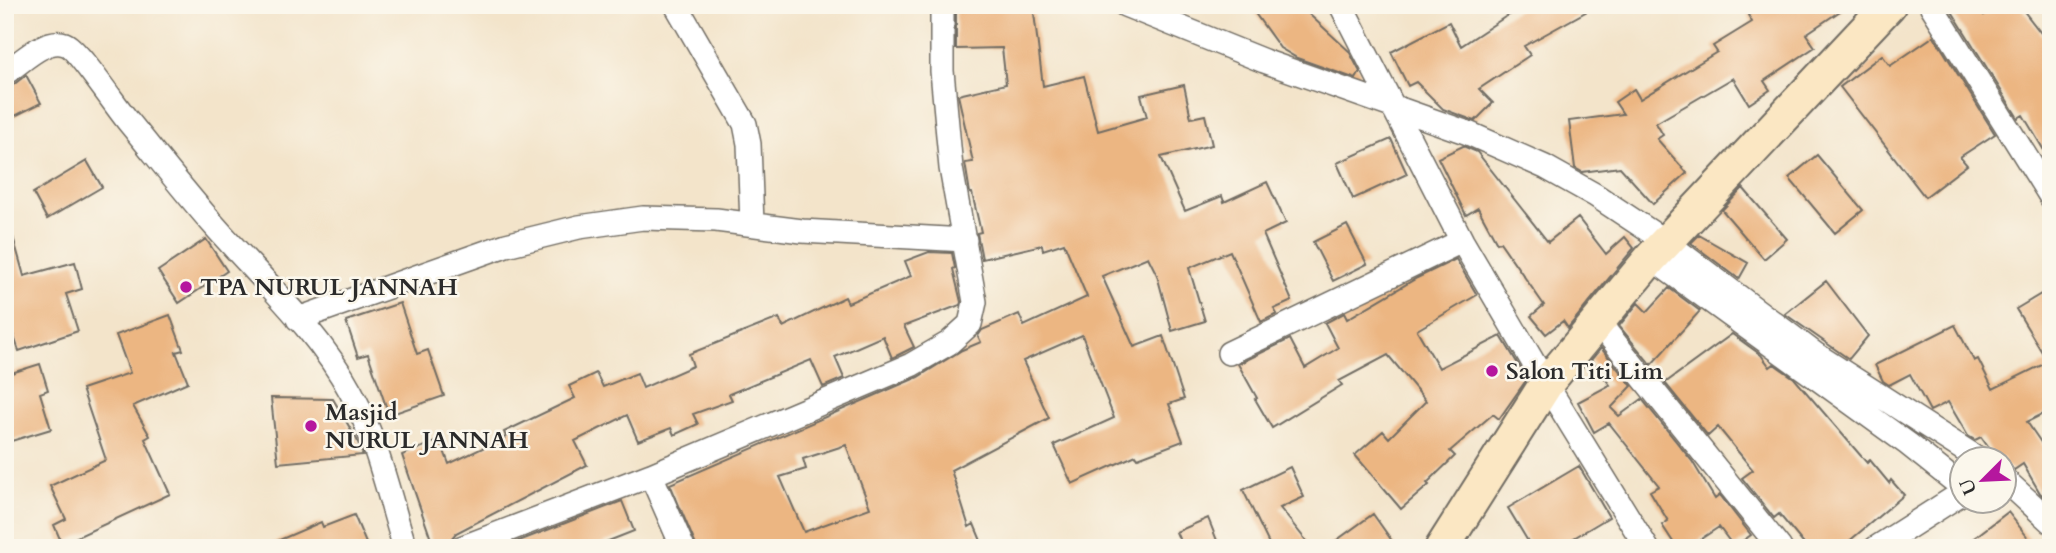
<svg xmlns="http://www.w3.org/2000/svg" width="2056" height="553" viewBox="0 0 2056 553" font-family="Cardo,serif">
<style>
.building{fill:#ecb682;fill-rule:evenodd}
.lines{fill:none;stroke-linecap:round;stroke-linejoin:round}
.street-casing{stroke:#716c63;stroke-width:26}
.secondary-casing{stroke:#716c63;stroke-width:37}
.street{stroke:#fff;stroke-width:23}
.secondary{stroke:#fbe7c3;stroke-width:33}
.poi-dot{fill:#b5179e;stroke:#fbf7ec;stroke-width:2.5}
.labels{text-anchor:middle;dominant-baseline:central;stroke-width:5;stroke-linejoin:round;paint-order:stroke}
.poi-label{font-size:24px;font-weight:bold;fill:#2b2b2b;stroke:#fbf7ec;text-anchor:start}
</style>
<rect width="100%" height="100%" fill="#fbf7ec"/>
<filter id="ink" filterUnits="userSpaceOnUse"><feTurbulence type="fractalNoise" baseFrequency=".0143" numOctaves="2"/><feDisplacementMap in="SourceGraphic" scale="14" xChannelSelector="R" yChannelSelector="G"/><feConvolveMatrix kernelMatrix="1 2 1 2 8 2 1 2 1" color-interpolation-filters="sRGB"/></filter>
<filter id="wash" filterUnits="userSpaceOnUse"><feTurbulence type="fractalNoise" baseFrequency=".00686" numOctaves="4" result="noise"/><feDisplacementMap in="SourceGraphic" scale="28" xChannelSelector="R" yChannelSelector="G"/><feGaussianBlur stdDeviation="1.57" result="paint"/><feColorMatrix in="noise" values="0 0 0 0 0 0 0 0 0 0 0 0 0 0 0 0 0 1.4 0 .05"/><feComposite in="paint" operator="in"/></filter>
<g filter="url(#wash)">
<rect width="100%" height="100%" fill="#f3e4ca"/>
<g id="blocks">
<path class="building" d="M956,5H1033L1043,86L1084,76L1098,131L1147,117L1141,95L1184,85L1191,118L1205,115L1212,145L1161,157L1185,211L1222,196L1224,202L1267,182L1286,223L1263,234L1292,301L1274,309L1277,314L1261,322L1230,251L1189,268L1205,321L1172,331L1157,275L1148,257L1102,276L1134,347L1163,336L1184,399L1169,404L1183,441L1138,458L1136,455L1072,484L1054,445L1114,418L1082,335L1023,361L1049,418L951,470L969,527L974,524L984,548H697L670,484L918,377L962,350L981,342L978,336L982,330L1019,314L1024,326L1087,297L1064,243L1043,250L1042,245L982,259L977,233L981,232L972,193H970L965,163L973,162L958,95L1006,84L1002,48L956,49ZM846,445L870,508L804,532L780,477L806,469L803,459Z
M1249,5H1299L1349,51L1360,72L1356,79L1297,58L1280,48Z
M1528,5H1598L1524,46L1530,55L1479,89L1493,103L1475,121L1443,109L1416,82L1408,86L1391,52L1449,22L1461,46L1505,17Z
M1763,5H1849L1806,34L1815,47L1764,81L1770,90L1749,104L1733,78L1656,123L1663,135L1657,139L1687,173L1653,204L1620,167L1582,172L1575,168L1569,121L1623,114L1615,102L1634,89L1640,99L1717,52L1713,46L1752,22L1748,15Z
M1948,5H1977L1984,15L1996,5H2019L2051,46V162L2023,115L2018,118Z
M1934,36L1995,134L1960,157L1967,165L1925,197L1840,87L1882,55L1890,66Z
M26,75L41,103L5,121V87L13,85Z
M1391,139L1407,174L1353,199L1337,163Z
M1463,146L1477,152L1548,242L1578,218L1606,254L1625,237L1634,248L1568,328L1563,321L1546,334L1531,316L1544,305L1500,242L1497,243L1478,208L1466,215L1438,158Z
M1817,155L1863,210L1835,233L1789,178Z
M87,161L102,187L47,219L33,193Z
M1743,188L1787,239L1764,259L1722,210Z
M1347,225L1367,264L1333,281L1313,242Z
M12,233L24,276L75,262L82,289L66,294L78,331L19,351L5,310V234Z
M1699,235L1748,263L1739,279L1691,243Z
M206,239L227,271L179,303L158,271Z
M929,252L952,253L955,268L953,269L961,302L960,305L904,326L914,347L892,358L883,336L835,357L844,378L823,387L811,360L729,394L732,400L693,414L698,424L674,435L671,428L638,441L627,415L575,441L587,465L456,533L450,540L447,548H434L402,455L440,440L449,464L506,437L504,432L575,398L569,386L596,373L603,387L637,373L643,388L693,366L689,354L779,318L783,327L845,297L848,303L911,276L905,261Z
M1456,259L1477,295L1417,330L1439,368L1501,336L1527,379L1499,419L1493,414L1450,451L1455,456L1427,483L1429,485L1401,509L1355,455L1383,431L1389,438L1426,401L1388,355L1339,381L1342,385L1272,428L1255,399L1257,398L1238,364L1290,339L1305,368L1338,348L1325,323L1344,313L1347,319L1417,278Z
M1826,281L1868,336L1849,359L1785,314Z
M1669,288L1700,311L1651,365L1619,326L1638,303L1647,312Z
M2051,288V410L2027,422L2051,457V503L2040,493L2023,464L2014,470L2004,465V458H1996L1981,437L1975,440L1968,436L1948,402L1930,411L1910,374L1889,385L1883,381L1875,365L1955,325L1974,361L1978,359L1993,389L2048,362L2016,309Z
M400,303L417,354L428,350L444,396L389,415L368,354L358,357L346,321Z
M170,315L183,350L176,352L188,382L133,406L150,436L145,439L170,494L62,544L54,525L66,519L50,486L106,460L82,389L130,373L116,335Z
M1732,334L1761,355L1770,367L1774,364L1794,378L1867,463L1870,460L1889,483L1891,480L1904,495L1841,548H1807L1779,514L1774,518L1742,478L1753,470L1718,427L1708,436L1665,383Z
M1601,348L1632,386L1611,408L1619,416L1642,399L1692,461L1715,499L1720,495L1751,535L1734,547L1719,527L1687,548H1677L1662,525L1668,521L1650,491L1659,486L1609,423L1594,432L1578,402L1610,385L1591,360Z
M40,364L48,390L40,393L51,429L5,443V375Z
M271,398L333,399L357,440L363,455L278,463Z
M1579,466L1609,517L1557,548H1532L1508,508Z
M1290,467L1304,497L1280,508L1312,548H1271L1243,490Z
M622,501L634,531L606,542L589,548H501Z
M2008,512L2036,548H1961Z
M1373,514L1397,548H1326Z
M354,515L368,548H261L321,522L323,527Z
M1208,518L1220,548H1183L1176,532Z"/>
</g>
</g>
<g filter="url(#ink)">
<use href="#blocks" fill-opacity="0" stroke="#716c63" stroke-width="2"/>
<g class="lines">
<defs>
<path id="street" d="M676,5L745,124L749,144L752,224
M1125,5L1264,61L1468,133L1545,167L1595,195L1666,242L1815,354L1977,458
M1341,5L1462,241L1546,384L1647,548
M1931,5L2051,197
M5,73C21,63 45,37 65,44C76,47 117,108 128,121C156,155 184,191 213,224C260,278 317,329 351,392C377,440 389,496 405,548
M1651,258L1908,444L1962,487
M298,319L506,245L579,227L643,218L716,220L802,231L965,240
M1599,323L1780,548
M1229,353L1462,241
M651,475L683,548
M2004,479L2051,522
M461,548L651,475L911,365L949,343L970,324L975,302L951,168L942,71V5
M1876,548L1962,493"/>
<path id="secondary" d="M1442,548L1546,384L1651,258L1889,5"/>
</defs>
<use href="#street" class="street-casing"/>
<use href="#secondary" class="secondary-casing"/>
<use href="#street" class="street"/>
<use href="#secondary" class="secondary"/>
</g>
</g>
<g class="poi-dot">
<circle cx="186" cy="287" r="7"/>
<circle cx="1492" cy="371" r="7"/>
<circle cx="311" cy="426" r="7"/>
</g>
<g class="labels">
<g class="poi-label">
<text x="200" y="287">TPA NURUL JANNAH</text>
<text x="1506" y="371">Salon Titi Lim</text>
<text x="325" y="412">Masjid<tspan x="325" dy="28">NURUL JANNAH</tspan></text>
</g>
</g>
<rect width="2056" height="553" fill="none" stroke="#fbf7ec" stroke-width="28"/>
<g transform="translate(1983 480) rotate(246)"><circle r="33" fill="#fbf7ec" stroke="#a8a59f" stroke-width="2"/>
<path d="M0-5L12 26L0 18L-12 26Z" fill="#b5179e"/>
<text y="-10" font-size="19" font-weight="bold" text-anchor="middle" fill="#2b2b2b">U</text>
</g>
</svg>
